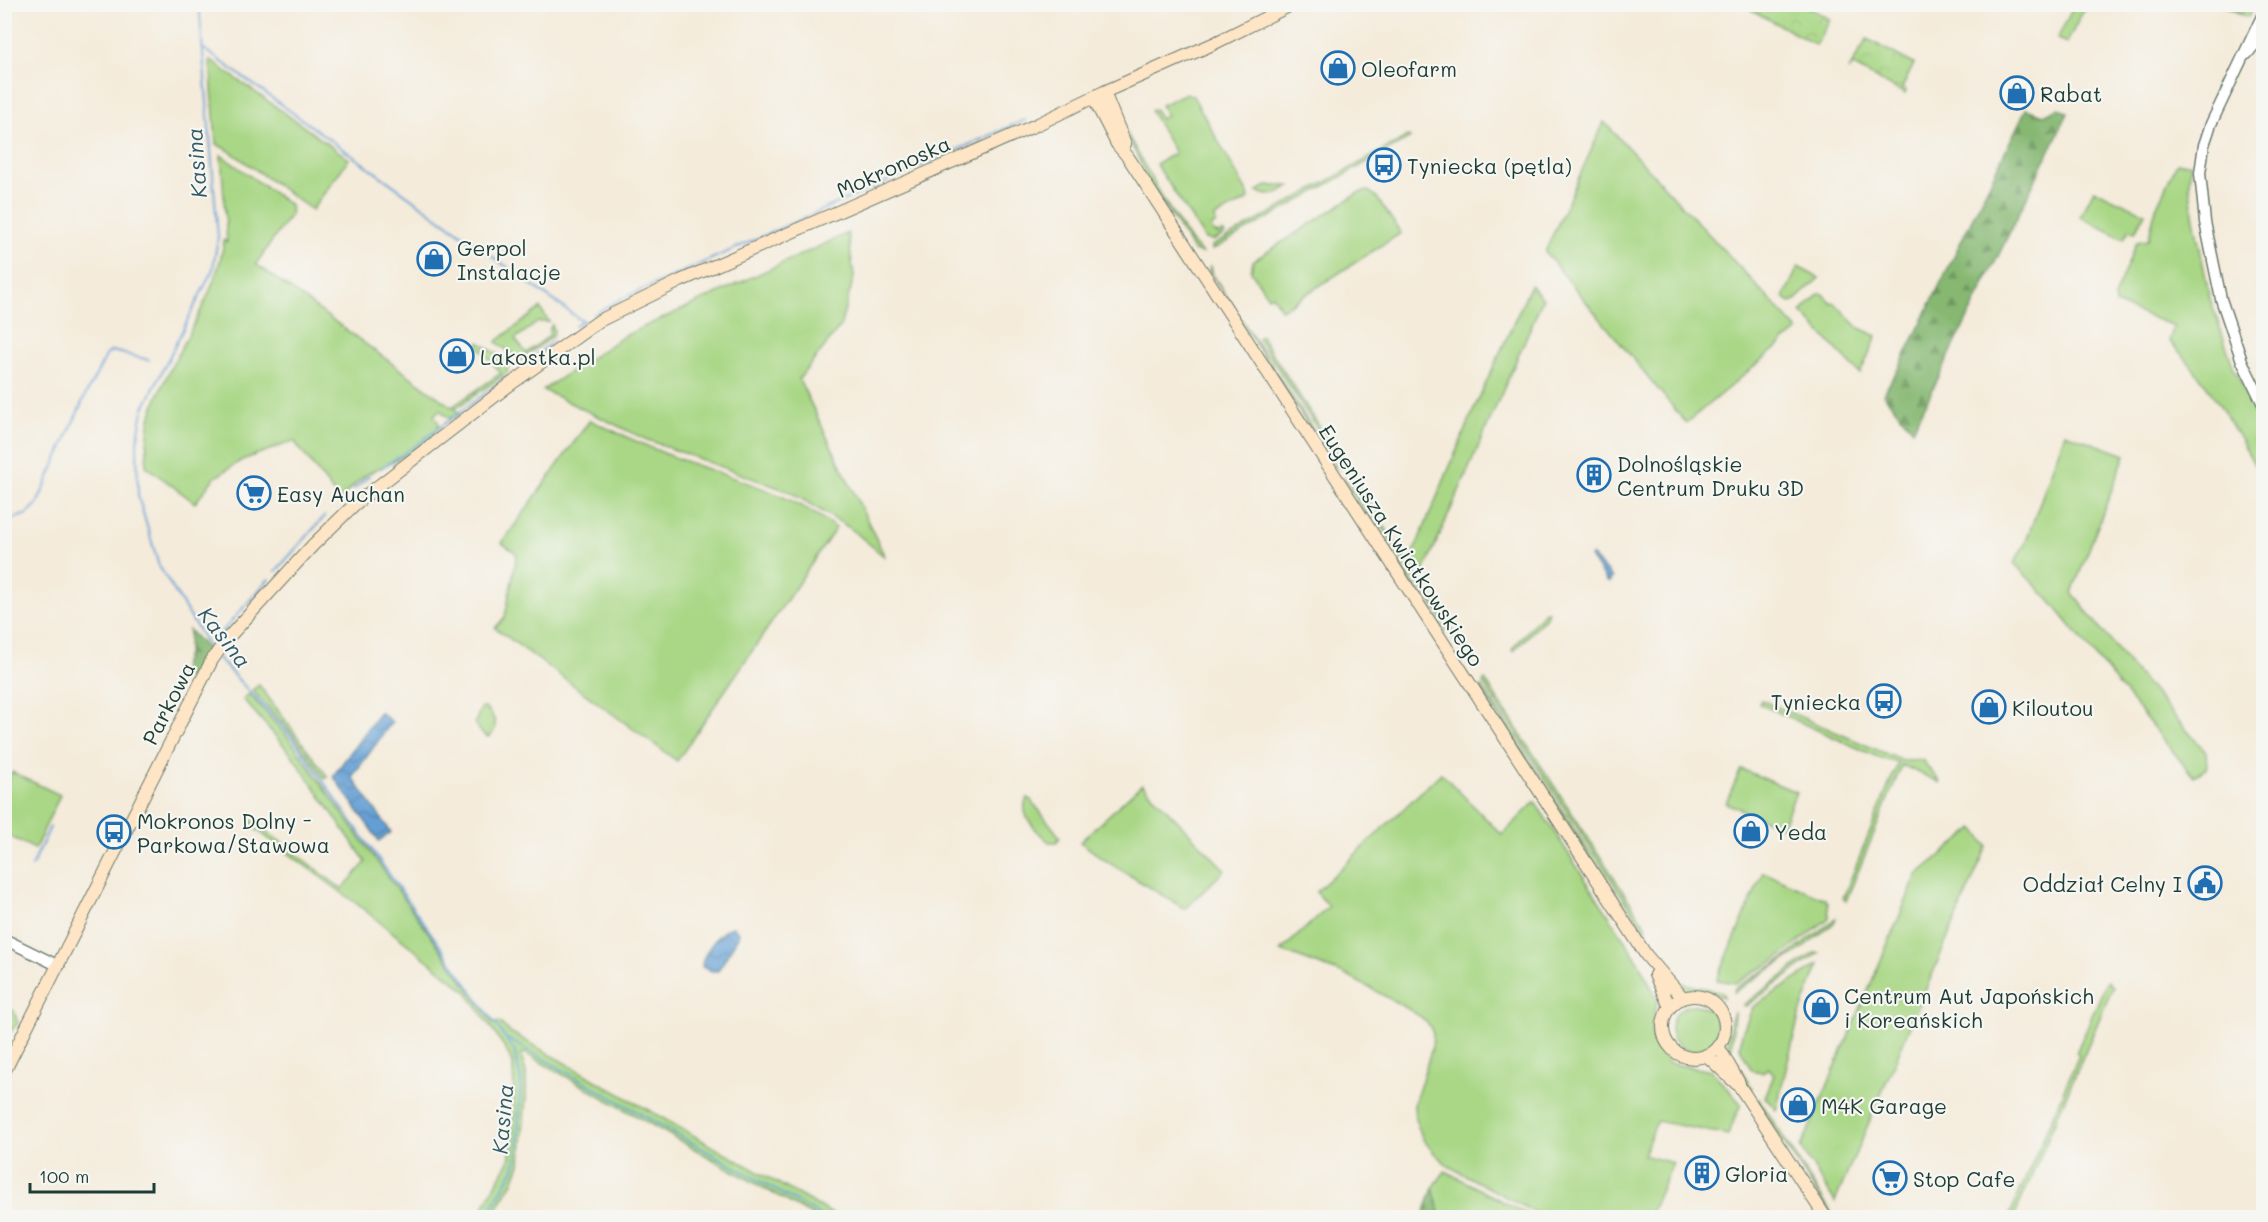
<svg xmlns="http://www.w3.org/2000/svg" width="2268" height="1222" viewBox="0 0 2268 1222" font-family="Mali,sans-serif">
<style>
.green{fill:#a9d785;stroke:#648a5c;stroke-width:1.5}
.forest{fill:url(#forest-firs);stroke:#527a53;stroke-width:1.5}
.park{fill:url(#park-crowns);stroke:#648a5c;stroke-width:1.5}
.water{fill:url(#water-waves);stroke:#426e84;stroke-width:1.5}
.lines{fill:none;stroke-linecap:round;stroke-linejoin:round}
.stream{stroke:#649fd4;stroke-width:2}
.tertiary-casing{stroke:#6a7a6e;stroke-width:13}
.secondary-casing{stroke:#6a7a6e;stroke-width:14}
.tertiary{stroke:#fff;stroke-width:10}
.secondary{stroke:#fde5c5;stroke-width:12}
.labels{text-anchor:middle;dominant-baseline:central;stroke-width:4.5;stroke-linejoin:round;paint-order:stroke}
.poi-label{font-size:21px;fill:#1f3d34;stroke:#f6f6f2;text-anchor:start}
.street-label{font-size:21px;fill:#1f3d34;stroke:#f6f6f2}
.water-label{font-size:22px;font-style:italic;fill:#345a64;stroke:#f6f6f2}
</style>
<defs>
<pattern id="forest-firs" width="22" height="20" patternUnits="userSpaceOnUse" patternTransform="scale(1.5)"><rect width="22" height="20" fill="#86b872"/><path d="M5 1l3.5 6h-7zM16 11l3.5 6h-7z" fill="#6d975e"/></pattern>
<pattern id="park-crowns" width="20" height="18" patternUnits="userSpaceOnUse" patternTransform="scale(1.5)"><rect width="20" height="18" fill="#a9d785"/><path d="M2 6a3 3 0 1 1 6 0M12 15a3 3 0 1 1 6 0" fill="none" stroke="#91b973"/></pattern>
<pattern id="water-waves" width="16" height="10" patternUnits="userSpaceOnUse" patternTransform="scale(1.5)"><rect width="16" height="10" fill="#649fd4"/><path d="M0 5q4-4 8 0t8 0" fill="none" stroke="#5283ad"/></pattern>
</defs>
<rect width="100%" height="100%" fill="#f6f6f2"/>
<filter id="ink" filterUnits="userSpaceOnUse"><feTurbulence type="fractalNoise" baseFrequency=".0167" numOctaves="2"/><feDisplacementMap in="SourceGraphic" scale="12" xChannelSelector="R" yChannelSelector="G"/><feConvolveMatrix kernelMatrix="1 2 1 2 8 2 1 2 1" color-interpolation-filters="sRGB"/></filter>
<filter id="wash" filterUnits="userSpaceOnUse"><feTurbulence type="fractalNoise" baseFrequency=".008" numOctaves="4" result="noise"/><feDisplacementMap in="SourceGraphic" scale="24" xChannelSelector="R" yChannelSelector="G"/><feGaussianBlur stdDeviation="1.35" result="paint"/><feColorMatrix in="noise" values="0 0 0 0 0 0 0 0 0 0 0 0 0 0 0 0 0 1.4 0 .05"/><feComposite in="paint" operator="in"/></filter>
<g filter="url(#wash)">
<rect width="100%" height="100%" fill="#f4ebda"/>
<path class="green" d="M2075,4L2086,5L2067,43L2057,39Z
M2221,5H2228L2242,12L2246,5H2255L2248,17Z
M210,60L349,159L312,210L228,150L216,144Z
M1186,93L1193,96L1248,194L1249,199L1215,217L1216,223L1211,227L1213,232L1218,234L1223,232L1225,234L1213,241L1205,239L1156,164L1175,153L1151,111L1155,109L1161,119L1167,116L1161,105Z
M1604,122L1798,330L1686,423L1545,252Z
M1125,130L1163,199L1191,242L1202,253L1194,251L1149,182Z
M1408,136L1410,138L1212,250V246Z
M221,155L290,205L291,214L256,264L452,407L501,373L478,346L479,342L509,362L507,373L455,409L461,415L449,418L440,410L434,415L439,424C434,446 390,463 371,472C360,477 349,491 339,500L294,441L242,460L214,478L195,503L146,466C147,450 147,431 151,415C169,357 217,301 224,240L227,242Z
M2177,163H2190V190L2193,214L2210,299L2233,366L2263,428V480C2235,430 2210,382 2169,341L2174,326L2115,304L2114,297L2137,242L2148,240L2156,208Z
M1267,186H1290C1279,193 1270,199 1257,191Z
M2094,190L2145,213L2135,232L2129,230L2124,239L2080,217Z
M1368,191L1376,196L1401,233L1282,310L1272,295L1268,297L1251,271L1253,261L1358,193Z
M848,233L854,277L840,327L799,379L885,557L850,528L790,492L645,439L543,390L624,336Z
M1210,266L1212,274L1338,468L1334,466L1209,271Z
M1798,267L1819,278L1793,302L1790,303L1784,297Z
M1531,285L1543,299L1423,573L1412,556L1475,407Z
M1819,294H1823L1832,304L1834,302L1859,328L1877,336L1860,374L1801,312Z
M540,308L549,322H538L515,339L526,353L549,336L550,328L552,325L554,331L553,336L520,360L496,342Z
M1261,336L1344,465L1342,466L1258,338Z
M590,420C620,434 651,449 682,460C738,481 787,491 836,528L677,761L495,628L505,617L517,554L502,543Z
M2065,433L2125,455L2072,593L2133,669L2206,752L2207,769L2193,776L2052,603L2014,563L2025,544Z
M1352,476L1456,637L1454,638L1352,481Z
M1345,478L1445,632L1443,634L1344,481Z
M1545,611H1548L1546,617L1513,652L1512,649Z
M1485,680L1647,928L1644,930L1483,683Z
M259,685L328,777L325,779L292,734L252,690Z
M1482,687L1640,931L1635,928L1481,690Z
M249,694L288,737L494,1024L499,1022L510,1032L838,1217H815L525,1053L521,1054L526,1073V1097L520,1164L513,1182L492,1217H478L509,1161L513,1130L514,1093L513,1064L505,1048L466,991L357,904L249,824L252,820L342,889L366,862L292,755L243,699Z
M1761,700L1903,761L1922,760L1941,783L1902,765L1846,901L1843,898L1898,763L1880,758L1759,704Z
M484,707C493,714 498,723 493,733L488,737L480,732L475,723L481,708Z
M1741,769L1796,792L1782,827L1726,803Z
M12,772L60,795L35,849L5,834V789Z
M1441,773L1502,835L1535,802L1635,956L1658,1000C1648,1029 1647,1040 1669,1063L1712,1071L1741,1104L1728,1135L1657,1121L1643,1155L1673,1163L1649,1217H1543L1450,1167L1434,1153L1423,1139L1415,1119L1414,1105L1432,1048L1433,1034L1430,1026L1421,1017L1405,1007L1344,974L1281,951L1329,906L1316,892Z
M1142,784L1225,870L1185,909L1108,862L1080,842Z
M1027,798L1031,800L1060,837L1057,842H1049C1037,831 1018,816 1027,798Z
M1974,828L1987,846L1835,1202L1801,1148L1917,875Z
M1763,872L1825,899L1828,903L1829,918L1779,958L1736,983L1717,980Z
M1836,918L1834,923L1796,953L1734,992L1735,988L1782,960Z
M1648,942L1680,983L1719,991L1723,993L1724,997L1681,989L1648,947Z
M1814,953H1819L1746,1006L1743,1005Z
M1819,964L1799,1016L1776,1110L1765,1097L1774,1075L1769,1068L1762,1072L1752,1070L1740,1048L1742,1033L1753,1007Z
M2107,981L2113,987L2014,1217H2009L2079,1055L2076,1053Z
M1671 1028a23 23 0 1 1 46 0a23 23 0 1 1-46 0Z
M1734,1012L1731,1053L1752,1088L1749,1089L1726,1050L1731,1020Z
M1759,1099L1834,1217H1832L1757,1101Z
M1445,1171L1532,1217H1438L1439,1213L1433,1188Z"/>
<path class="forest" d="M2058,108L2068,113L1913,430L1883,394L1899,368L2026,109L2044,115Z
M189,630L207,649L191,679L180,675L188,651Z
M1433,1188L1440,1213L1438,1217H1423Z"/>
<path class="park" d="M1754,5H1804L1830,19L1816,45L1751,10Z
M1867,39L1914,64L1902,88L1906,91L1905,94L1852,65L1849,70Z
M5,1005L14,1011L18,1023L5,1038Z"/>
<path class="water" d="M1592,555L1612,578L1609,582L1606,581L1590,557Z
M380,712L392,722L352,777L391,832L379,841L333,776Z
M733,927L739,932L738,937L718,971H712L702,967C702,954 720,929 733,927Z"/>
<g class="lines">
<path class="stream" d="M199,4L218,237L213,269L143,410L137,442L138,496L159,566L212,652
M204,49L582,321L584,320
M594,314L619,300L1025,120
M575,326L582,321
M532,358L553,341
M381,468L415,446L507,377
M354,489L369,476
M4,522L27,514L37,504L85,396L107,354L112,351L149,360
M276,571L325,516
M219,635L269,579
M218,658L291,736L514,1050L521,1079L517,1157L513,1170L486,1218
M32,866L50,827
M508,1039L825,1218"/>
</g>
</g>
<g filter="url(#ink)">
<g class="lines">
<defs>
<path id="tertiary" d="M2264,12L2211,124L2204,145L2200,173L2205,222L2221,299L2242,361L2264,406
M2247,54L2264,33
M4,939L59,966"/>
<path id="secondary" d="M1104,92L1125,144
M1093,97L1117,144L1128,157L1646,955L1683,998
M1655,975L1670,1007
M1663 1027a31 31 0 1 1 62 0a31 31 0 1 1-62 0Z
M1718,1046L1739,1083
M1706,1055L1740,1087L1826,1218
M4,1072L212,660L226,640L313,545L355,504L508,386L599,321L680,281L1036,125L1104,92L1213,44L1293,4"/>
</defs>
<use href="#tertiary" class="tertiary-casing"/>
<use href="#secondary" class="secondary-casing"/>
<use href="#tertiary" class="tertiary"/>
<use href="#secondary" class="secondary"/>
</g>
</g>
<defs>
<symbol id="shop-ring" viewBox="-11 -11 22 22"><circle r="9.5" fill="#f6f6f2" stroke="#1f6fb2" stroke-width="1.5"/><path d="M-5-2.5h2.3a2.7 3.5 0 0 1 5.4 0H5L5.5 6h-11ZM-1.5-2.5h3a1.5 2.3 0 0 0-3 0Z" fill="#1f6fb2"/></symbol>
<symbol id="bus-ring" viewBox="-11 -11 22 22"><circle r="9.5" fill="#f6f6f2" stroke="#1f6fb2" stroke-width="1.5"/><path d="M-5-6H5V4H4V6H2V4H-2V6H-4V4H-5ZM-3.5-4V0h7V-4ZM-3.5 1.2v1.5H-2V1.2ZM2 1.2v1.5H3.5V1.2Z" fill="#1f6fb2"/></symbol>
<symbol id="building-ring" viewBox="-11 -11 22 22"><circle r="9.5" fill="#f6f6f2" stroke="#1f6fb2" stroke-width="1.5"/><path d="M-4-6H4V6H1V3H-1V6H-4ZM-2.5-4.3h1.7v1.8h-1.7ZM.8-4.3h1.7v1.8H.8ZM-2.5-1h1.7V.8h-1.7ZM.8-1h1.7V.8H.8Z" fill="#1f6fb2"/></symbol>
<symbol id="supermarket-ring" viewBox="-11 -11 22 22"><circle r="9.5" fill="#f6f6f2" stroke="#1f6fb2" stroke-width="1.5"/><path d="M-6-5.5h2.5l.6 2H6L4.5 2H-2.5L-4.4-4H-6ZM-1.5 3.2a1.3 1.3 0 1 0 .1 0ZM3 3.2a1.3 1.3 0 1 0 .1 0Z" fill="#1f6fb2"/></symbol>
<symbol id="civic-ring" viewBox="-11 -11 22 22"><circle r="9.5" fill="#f6f6f2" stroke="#1f6fb2" stroke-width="1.5"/><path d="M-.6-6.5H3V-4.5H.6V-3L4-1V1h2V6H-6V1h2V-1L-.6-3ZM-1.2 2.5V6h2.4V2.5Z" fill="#1f6fb2"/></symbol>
</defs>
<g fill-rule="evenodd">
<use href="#shop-ring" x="1319" y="49" width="38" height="38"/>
<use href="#shop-ring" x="1998" y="74" width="38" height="38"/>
<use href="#bus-ring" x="1365" y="146" width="38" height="38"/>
<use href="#shop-ring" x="415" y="240" width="38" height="38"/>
<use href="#shop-ring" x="438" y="337" width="38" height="38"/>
<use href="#building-ring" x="1575" y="456" width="38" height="38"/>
<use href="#supermarket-ring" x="235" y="474" width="38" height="38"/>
<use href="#bus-ring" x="1865" y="682" width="38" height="38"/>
<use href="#shop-ring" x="1970" y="688" width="38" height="38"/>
<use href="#shop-ring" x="1732" y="812" width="38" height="38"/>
<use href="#bus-ring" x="95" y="813" width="38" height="38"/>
<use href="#civic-ring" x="2186" y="864" width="38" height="38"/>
<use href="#shop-ring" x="1802" y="988" width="38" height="38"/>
<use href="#shop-ring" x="1779" y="1086" width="38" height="38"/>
<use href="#building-ring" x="1683" y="1154" width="38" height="38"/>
<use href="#supermarket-ring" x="1871" y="1159" width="38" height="38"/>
</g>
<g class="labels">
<g class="poi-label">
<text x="1361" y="68">Oleofarm</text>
<text x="2040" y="93">Rabat</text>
<text x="1407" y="165">Tyniecka (pętla)</text>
<text x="457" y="247">Gerpol<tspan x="457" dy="24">Instalacje</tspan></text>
<text x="480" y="356">Lakostka.pl</text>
<text x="1617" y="463">Dolnośląskie<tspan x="1617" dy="24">Centrum Druku 3D</tspan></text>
<text x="277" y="493">Easy Auchan</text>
<text x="1861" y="701" text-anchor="end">Tyniecka</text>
<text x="2012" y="707">Kiloutou</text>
<text x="137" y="820">Mokronos Dolny -<tspan x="137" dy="24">Parkowa/Stawowa</tspan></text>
<text x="1774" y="831">Yeda</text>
<text x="2182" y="883" text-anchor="end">Oddział Celny I</text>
<text x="1844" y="995">Centrum Aut Japońskich<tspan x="1844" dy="24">i Koreańskich</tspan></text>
<text x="1821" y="1105">M4K Garage</text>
<text x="1725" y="1173">Gloria</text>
<text x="1913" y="1178">Stop Cafe</text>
</g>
<g class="street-label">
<text transform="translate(893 166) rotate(-24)">Mokronoska</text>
<text transform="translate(1402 545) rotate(57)">Eugeniusza Kwiatkowskiego</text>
<text transform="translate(168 703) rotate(-63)">Parkowa</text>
</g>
<g class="water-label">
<text transform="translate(196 163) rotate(-94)">Kasina</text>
<text transform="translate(225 637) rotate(52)">Kasina</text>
<text transform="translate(502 1119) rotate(-85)">Kasina</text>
</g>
</g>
<rect width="2268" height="1222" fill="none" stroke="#f6f6f2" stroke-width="24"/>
<path d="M30 1183v9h124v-9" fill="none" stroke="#1f3d34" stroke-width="3"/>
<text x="39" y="1183" font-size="18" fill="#1f3d34" stroke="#f6f6f2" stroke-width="4.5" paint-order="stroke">100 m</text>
</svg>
